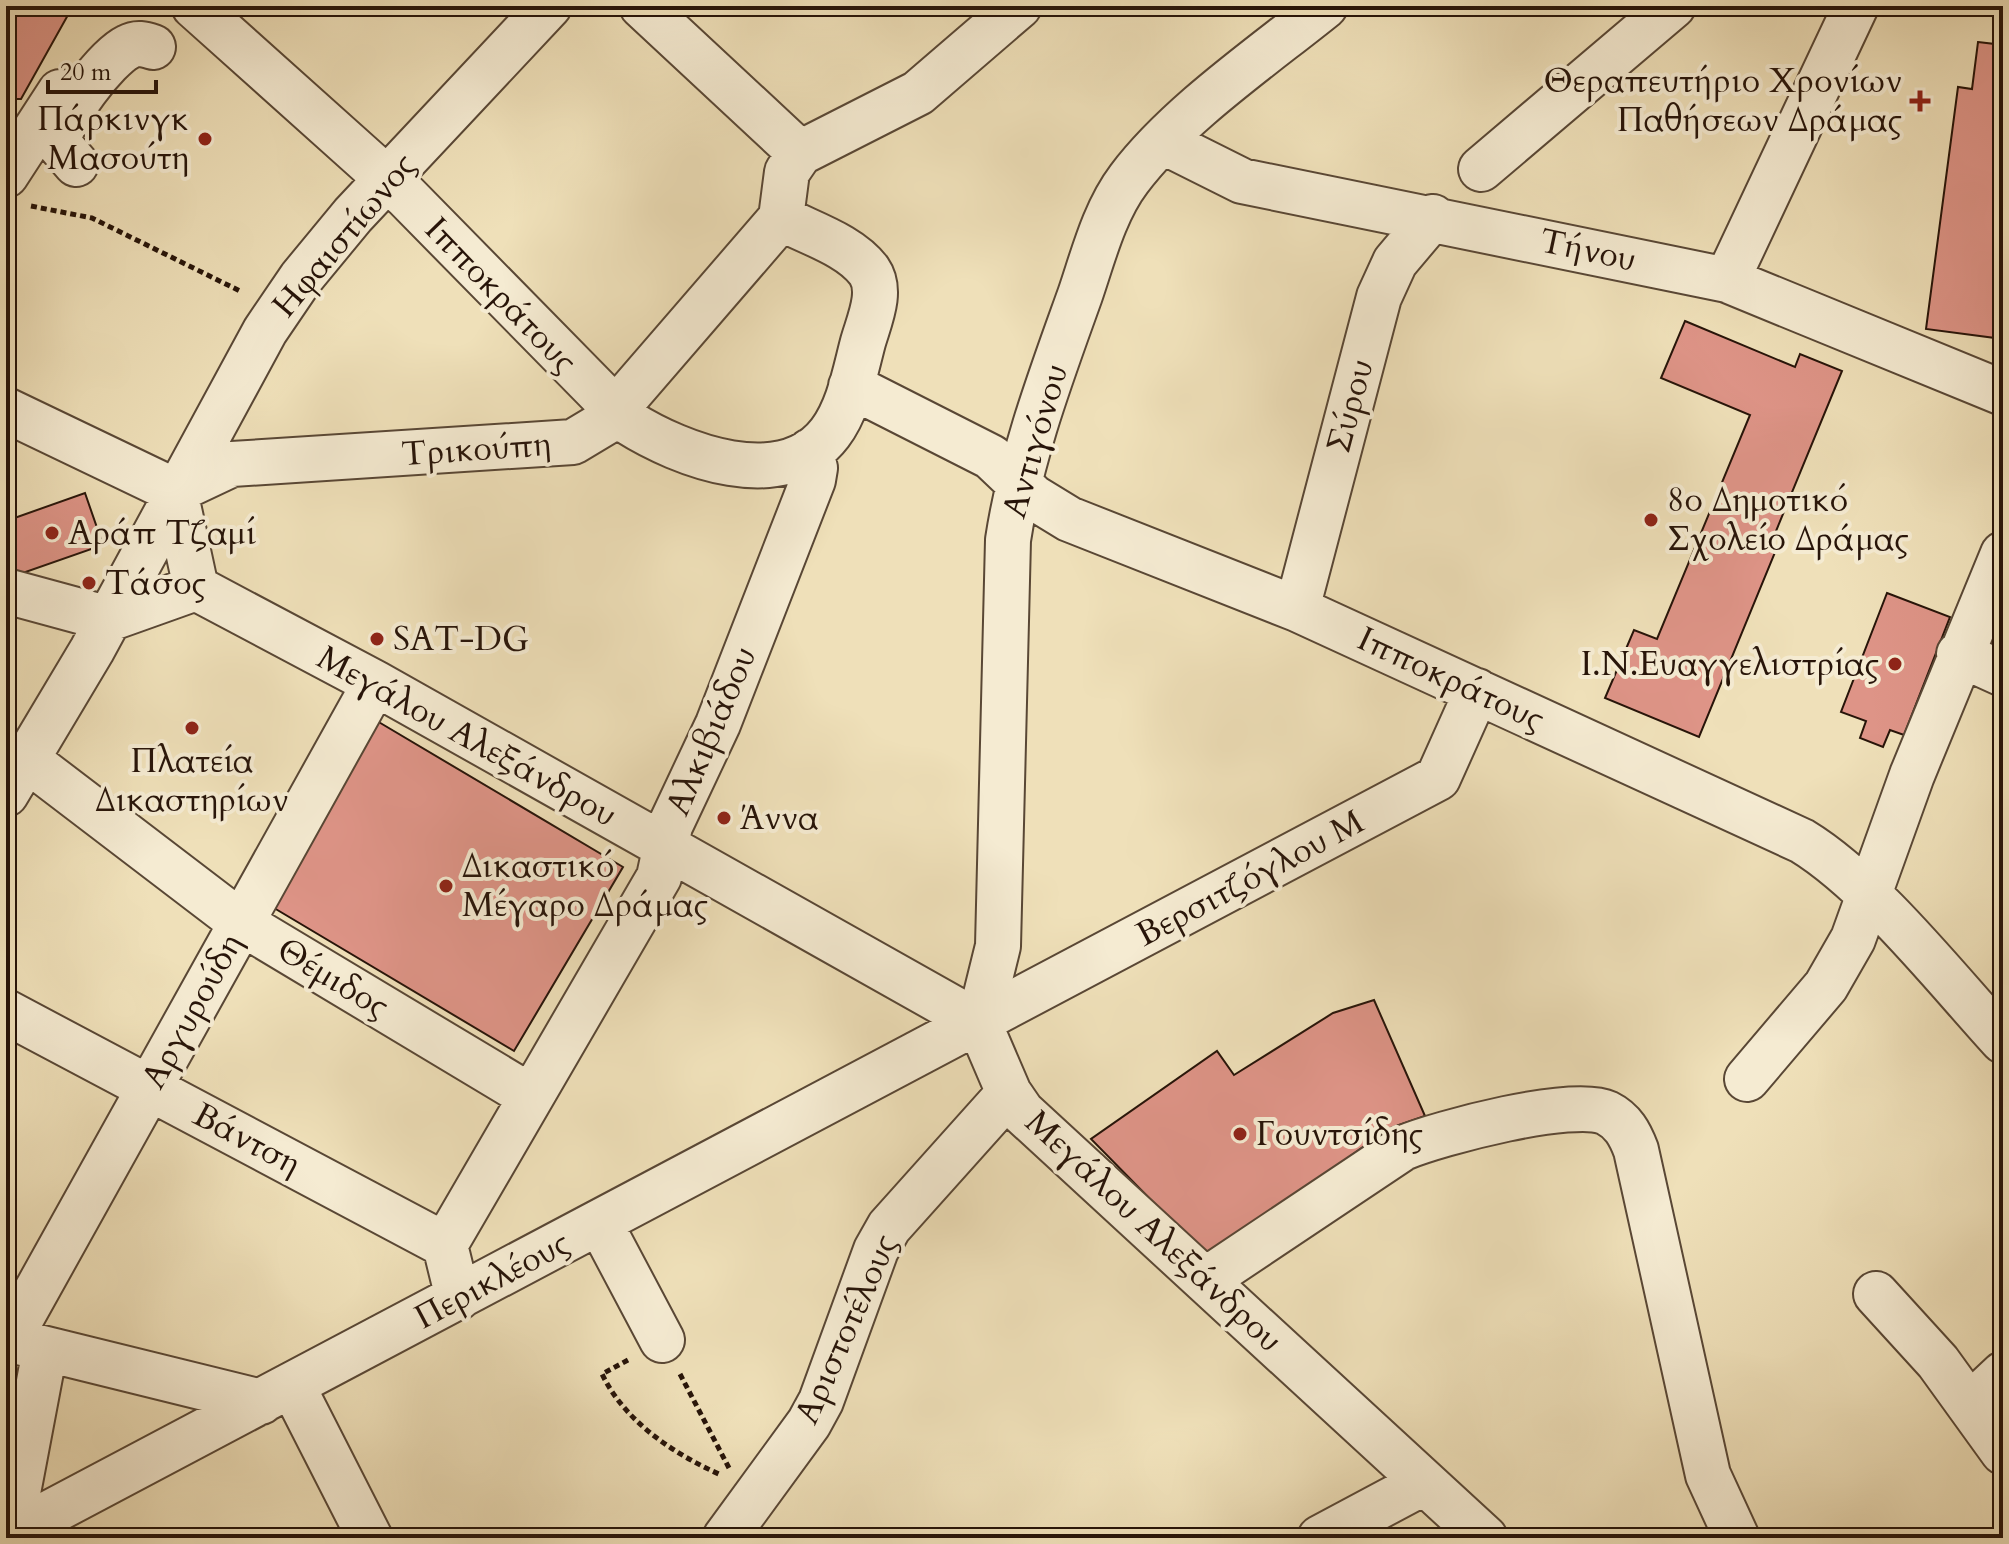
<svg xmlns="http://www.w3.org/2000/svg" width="2009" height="1544" viewBox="0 0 2009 1544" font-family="Cardo,serif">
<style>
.building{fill:#de9487;stroke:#271409;stroke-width:2}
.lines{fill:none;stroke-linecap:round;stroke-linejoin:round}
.minor-casing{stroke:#594735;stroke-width:48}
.path{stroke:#271409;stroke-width:5;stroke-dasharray:6 4;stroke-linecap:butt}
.minor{stroke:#f5ebd2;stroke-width:44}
.poi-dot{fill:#8f2418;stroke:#f5ebd2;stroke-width:3}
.labels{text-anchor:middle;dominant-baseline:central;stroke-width:8;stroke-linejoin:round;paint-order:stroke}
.poi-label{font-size:34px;fill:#271409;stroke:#f5ebd2;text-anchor:start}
.street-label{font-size:34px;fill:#271409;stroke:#f5ebd2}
</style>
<rect width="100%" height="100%" fill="#efe0b9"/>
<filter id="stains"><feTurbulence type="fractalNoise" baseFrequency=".0025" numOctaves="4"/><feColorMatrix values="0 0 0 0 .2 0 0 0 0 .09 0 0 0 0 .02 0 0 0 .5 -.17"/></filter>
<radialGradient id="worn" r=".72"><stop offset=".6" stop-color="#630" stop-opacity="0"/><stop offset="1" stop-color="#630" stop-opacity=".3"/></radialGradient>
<path class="building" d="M6,6H73L21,99H6Z
M1978,42L2003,45V339L1926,329L1958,87L1972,89Z
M1685,321L1795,367L1800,354L1842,371L1769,548L1776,550L1699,737L1605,698L1634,630L1657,639L1750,415L1661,378Z
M85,493L103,545L17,575L6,544V521Z
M1887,593L1950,617L1904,735L1890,730L1883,747L1860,738L1866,721L1841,712Z
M377,721L623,867L514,1051L269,905Z
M1374,1000L1425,1116L1388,1129L1209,1259L1091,1139L1217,1051L1234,1075L1333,1013Z"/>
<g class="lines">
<defs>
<path id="minor" d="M194,6L406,196L628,422C680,455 783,495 830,433C849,408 855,372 863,342C869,321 883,291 869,271C850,245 809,233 781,218
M642,6L800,153L787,172L781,218
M1164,142L1242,181L1727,280L2003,393
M800,153L918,93L1019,6
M76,164L58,143C60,119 106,58 128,47C137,42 144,44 153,47
M1481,169L1673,6
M6,175L60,92
M1727,280L1856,6
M851,386L991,457L1033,497L1069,519L1297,609L1802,841C1871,883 1948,981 2003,1041
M6,410L175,491L196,588L375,683L979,1023L1009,1093L1022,1112L1485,1538
M175,491L232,464L573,442L603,424L781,218
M6,591L109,619
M1297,609L1379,297L1395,262L1433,217
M109,619L196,588
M1959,654L2003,674
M29,761L240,922L530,1096
M6,794L92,650L265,331L301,278L353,215L549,6
M6,1012L445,1245
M979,1023L998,946L1008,540C1021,455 1051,376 1080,295C1093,257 1104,212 1129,179C1177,115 1263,56 1325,6
M1747,1079L1826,986L1853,939L1912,775L2003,554
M600,1223L662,1340
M1207,1279L1403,1148C1439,1133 1574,1097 1607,1113C1623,1121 1630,1134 1636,1150L1708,1475L1737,1538
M1876,1294L1938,1362L2003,1452
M458,1298L445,1245L659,877L670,826L718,724L813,480L815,468L810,451
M6,1339L261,1402
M9,1340L375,683
M292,1385L370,1538
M1971,1404L2003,1374
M10,1535L45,1350
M6,1536L1438,778L1477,691
M725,1538L809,1423L821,1401L876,1250L889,1227L1009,1093
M1320,1538L1423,1483"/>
</defs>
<use href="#minor" class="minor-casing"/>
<path class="path" d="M31,206L92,218L242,292
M628,1360L602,1374C625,1422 674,1454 721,1475
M680,1374L729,1468"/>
<use href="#minor" class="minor"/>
</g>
<g class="poi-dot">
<path d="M1916 89h8v8h8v8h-8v8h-8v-8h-8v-8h8z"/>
<circle cx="205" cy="139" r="8"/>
<circle cx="1651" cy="520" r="8"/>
<circle cx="52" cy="533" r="8"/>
<circle cx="89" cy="583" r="8"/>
<circle cx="377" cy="639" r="8"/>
<circle cx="1895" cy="664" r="8"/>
<circle cx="192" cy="728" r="8"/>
<circle cx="724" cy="818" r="8"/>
<circle cx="446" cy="886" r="8"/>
<circle cx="1240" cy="1134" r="8"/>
</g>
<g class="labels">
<g class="poi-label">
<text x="1902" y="81" text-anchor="end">Θεραπευτήριο Χρονίων<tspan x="1902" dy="39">Παθήσεων Δράμας</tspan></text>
<text x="189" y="119" text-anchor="end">Πάρκινγκ<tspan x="189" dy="39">Μασούτη</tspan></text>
<text x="1667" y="500">8ο Δημοτικό<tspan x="1667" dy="39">Σχολείο Δράμας</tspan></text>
<text x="68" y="533">Αράπ Τζαμί</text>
<text x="105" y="583">Τάσος</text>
<text x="393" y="639">SAT-DG</text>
<text x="1879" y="664" text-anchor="end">Ι.Ν.Ευαγγελιστρίας</text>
<text x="192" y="761" text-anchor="middle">Πλατεία<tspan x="192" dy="39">Δικαστηρίων</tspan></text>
<text x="740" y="818">Άννα</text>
<text x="462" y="866">Δικαστικό<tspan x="462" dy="39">Μέγαρο Δράμας</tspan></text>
<text x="1256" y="1134">Γουντσίδης</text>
</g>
<g class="street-label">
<text transform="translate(344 235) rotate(-50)">Ηφαιστίωνος</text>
<text transform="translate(1588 250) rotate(12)">Τήνου</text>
<text transform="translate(501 295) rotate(46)">Ιπποκράτους</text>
<text transform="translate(1350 406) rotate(-75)">Σύρου</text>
<text transform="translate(1035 441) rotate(-74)">Αντιγόνου</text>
<text transform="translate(476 449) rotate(-4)">Τρικούπη</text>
<text transform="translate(1451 679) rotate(25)">Ιπποκράτους</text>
<text transform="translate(711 731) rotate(-67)">Αλκιβιάδου</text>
<text transform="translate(467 736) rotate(29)">Μεγάλου Αλεξάνδρου</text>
<text transform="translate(1250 878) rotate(-28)">Βερσιτζόγλου Μ</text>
<text transform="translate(333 978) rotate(31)">Θέμιδος</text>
<text transform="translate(192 1011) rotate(-61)">Αργυρούδη</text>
<text transform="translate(247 1139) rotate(28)">Βάντση</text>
<text transform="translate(1154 1231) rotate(43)">Μεγάλου Αλεξάνδρου</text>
<text transform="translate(492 1280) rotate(-28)">Περικλέους</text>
<text transform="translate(846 1329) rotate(-66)">Αριστοτέλους</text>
</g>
</g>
<rect width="2009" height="1544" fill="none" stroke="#efe0b9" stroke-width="32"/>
<rect x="8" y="8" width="1993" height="1528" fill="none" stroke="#271409" stroke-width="4"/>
<rect x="16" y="16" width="1977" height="1512" fill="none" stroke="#271409" stroke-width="2"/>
<path d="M48 80v12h108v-12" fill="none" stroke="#271409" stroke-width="4"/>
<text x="60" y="80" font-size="24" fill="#271409" stroke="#f5ebd2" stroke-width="6" paint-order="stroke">20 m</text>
<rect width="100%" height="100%" filter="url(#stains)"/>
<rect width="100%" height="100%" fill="url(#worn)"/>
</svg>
